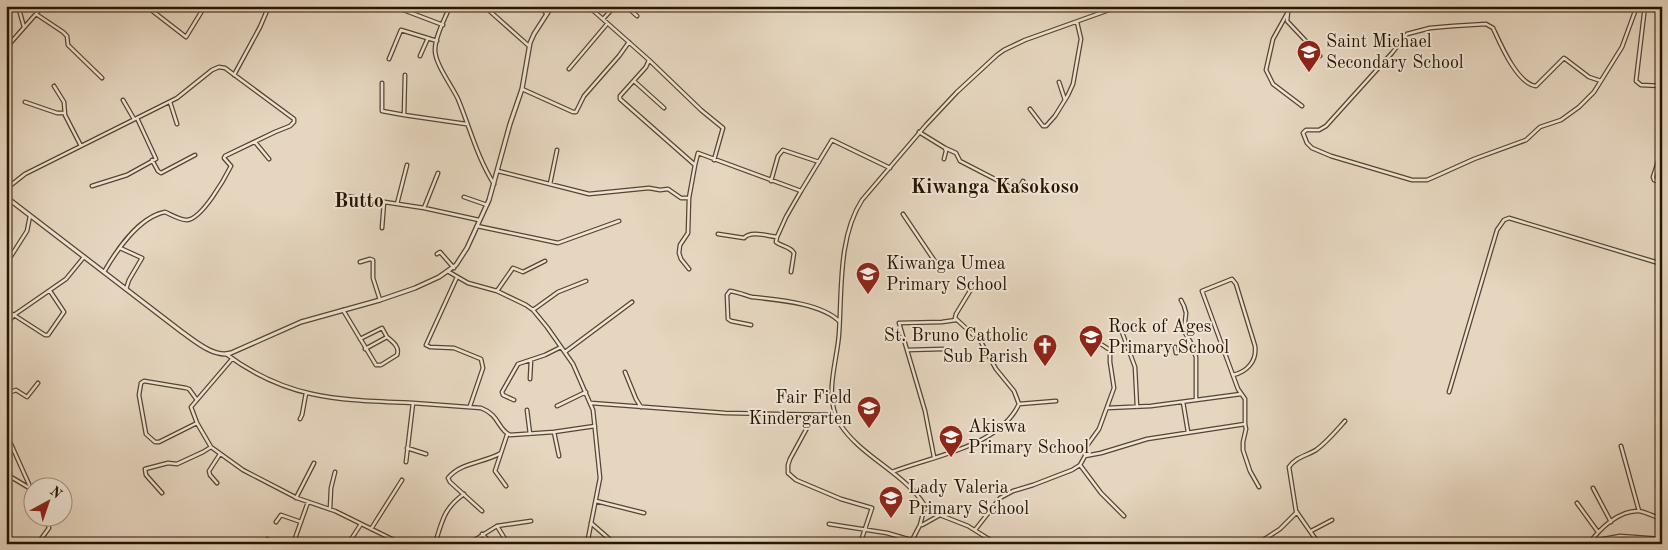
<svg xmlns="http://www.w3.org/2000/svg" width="1668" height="550" viewBox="0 0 1668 550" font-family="'Old Standard TT',serif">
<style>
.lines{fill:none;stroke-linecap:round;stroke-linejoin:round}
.minor-casing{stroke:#564530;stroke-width:5}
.tertiary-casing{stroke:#564530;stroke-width:5.5}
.minor{stroke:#efe4d5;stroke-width:2.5}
.tertiary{stroke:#efe4d5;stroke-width:3}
.labels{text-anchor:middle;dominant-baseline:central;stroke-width:4;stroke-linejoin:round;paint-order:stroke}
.poi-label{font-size:18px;fill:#261500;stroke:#efe4d5;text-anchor:start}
.quarter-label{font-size:20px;font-weight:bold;fill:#261500;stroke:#efe4d5}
</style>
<rect width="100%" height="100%" fill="#e6d6bf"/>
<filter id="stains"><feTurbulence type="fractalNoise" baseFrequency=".004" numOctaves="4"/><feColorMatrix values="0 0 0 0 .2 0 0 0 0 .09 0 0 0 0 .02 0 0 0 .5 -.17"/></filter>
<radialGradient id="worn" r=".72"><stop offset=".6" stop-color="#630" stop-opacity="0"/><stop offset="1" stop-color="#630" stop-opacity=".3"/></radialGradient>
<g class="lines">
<defs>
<path id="minor" d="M18,6L24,27
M146,6L186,37L205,6
M393,6L443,25
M450,6C445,19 435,36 435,50C435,64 452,86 458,99C470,128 477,157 494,184
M484,6L529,46
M539,6L546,13
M588,6L649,60L701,110L723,128L714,160
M626,6L637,16
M1293,6L1288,12L1287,21L1320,56
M1645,6L1636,81L1641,85L1662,86
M1288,12L1273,39L1266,70L1273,84L1302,106
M36,14L63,32L67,36L68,45L102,78
M603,19L615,6
M1662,40V37
M6,48L43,6
M420,56L428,38
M389,59L401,30L437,41
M649,60L646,67L620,96V99L695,165L698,153L801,191L832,140L890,168
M569,69L607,24
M234,75L260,27L269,6
M405,75L404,115L466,124
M634,81L664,108
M1601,81L1589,77L1564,58L1536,86C1517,84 1500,43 1493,28L1486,24L1453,26L1430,28L1407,34L1392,53L1326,126L1319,130H1306L1303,133L1307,143L1312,148L1331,156L1412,180H1427L1434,177L1474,159L1526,140L1540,127L1561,120L1579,107L1594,92L1622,47L1637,6
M1059,82L1065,100
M382,83V111L404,115
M54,86L64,102L65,115L81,146
M522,89L573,112H576L584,96L619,56L629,42
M123,100L134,119
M25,102L57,113H64
M170,102L177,124
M1030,109L1043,126H1046L1055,116L1068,95L1073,84L1081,39L1077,22
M919,132L945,148L946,151L944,159
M255,142L269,159
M945,148L956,153L960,161L1018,191L1023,181
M1662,150L1653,177L1654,180L1662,183
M152,160L158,171L161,173L195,155
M498,171L589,194L649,188L660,190L668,189L681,198H689
M771,181L778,156L783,150L819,162
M550,184L557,150
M92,186L127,175L156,159L137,118
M6,189L25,174L177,98L212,70L219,67L225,68L294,119V122L290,126L275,132L225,156L224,158L231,166C225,178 202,219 187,220C180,220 172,215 165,212C139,217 116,251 104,272
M345,196L424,208L479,220
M464,197L487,205
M397,204L407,165
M424,208L438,173
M903,214L936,263
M477,226L558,243L619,221
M382,228L384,202
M718,234L744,238C751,230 767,236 777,237L786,217L801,191
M777,237L776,242C782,247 790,246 794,253L791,272
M120,248L142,258L129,280L126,289
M437,254L440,252L454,268
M360,262L370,259L373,260V278L380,300
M6,264L27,231L30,216
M689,269L681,259L679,253L680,245L688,233L689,198L695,165
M449,272L468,283L497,291L526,305L533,310L547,327L573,364L593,410L600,478L587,544
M457,277L426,345L430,347L454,348L481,359L483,368L470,406
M497,291L513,268L523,272L545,261
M1181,300L1184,306L1186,313L1184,331L1190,341L1196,357V399
M6,310L14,315L66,279L84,257
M343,310L376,365H381L397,355C400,347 393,342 387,337
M533,310L558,292L586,281
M1119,324L1135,367L1137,407
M6,325L14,315L45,335H48L64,312L50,291
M751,325L731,321L728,319L727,295L730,291C737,292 745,295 752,297C778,300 820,303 839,321
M360,339L382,328L387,337L365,349
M1175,347L1176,353L1193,348
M907,350L899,323L942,322L956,320
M565,352L632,302
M226,354C288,400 339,400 413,403
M232,359L191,407L197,423L211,447L243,470L297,498L335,511L402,544
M625,372L636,399L641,407
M1233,375C1247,372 1257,361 1255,346L1236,284L1232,279L1202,291L1238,389L1245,399V424L1246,429L1243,442V450L1250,471L1259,487
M530,379L531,360
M1449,392L1497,230L1504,220L1509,218L1662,264
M6,394L16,390L27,397L38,383
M197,400L189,389L186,388L144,381L141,383L139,395L146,434L155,442H159L197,423
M514,400L503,395L502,392L518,364L545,355L561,347
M1183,402L1188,432
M591,403L725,413L836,415
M1019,404L1056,401
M557,406L586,392
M1107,408L1151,406L1241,394
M527,410L530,434
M814,415L790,459L788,465V473L796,480L841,499L872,508L860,544
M300,419L302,415L306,393
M554,432L559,456
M6,433L32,491
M1621,446L1639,511
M407,448L426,454
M1085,456L1086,447L1099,429L1114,388L1110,362V350L1090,337
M934,457L925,411L907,350L943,349
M406,462L413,403L481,408C500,415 497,429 510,435L554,432L595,426
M1080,465L1101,493L1124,516
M892,472C932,456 999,447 1019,404L1014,391L996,369L981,342L955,318L956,314L970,291
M6,474L31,489
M217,483L210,475L209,471L220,454
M506,486L495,471L507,435
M1593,488L1611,522
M162,493L146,475L145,469L168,463L177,464L203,452L211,447
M296,498L314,463
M596,501L644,513
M1577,503L1598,532
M925,506L940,515L968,526L997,544
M330,509L331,488L335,472
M482,511L450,482L448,478C461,462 484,463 501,453
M276,522L281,515L301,522
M591,523L615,544
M829,524L887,533L911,540
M922,525L940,515
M497,526L508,544
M371,529L402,480
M975,530L1000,498L1013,491L1033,485L1072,470L1080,465L1085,456L1101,453L1147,439L1245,424
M1311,531L1332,520
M482,534L492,544
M267,539L278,544
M1593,541L1620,536L1661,539
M43,544L41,539L49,528L46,518
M293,544L308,502
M348,544L361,524
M435,544C442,521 444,508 464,494
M468,544L497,526L531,521
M910,544L920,525L925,506C906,474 860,456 840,424C823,396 837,363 839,334C842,291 838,237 862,200L926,125L957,92L997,55L1004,50L1025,40L1120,6
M1257,544L1280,529L1297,512
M1319,544L1296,511L1289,467C1296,457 1306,456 1316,450C1327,442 1336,431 1345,421
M1589,544C1599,529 1619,510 1639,511C1646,512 1655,517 1662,519"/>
<path id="tertiary" d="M6,197L182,332C195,341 214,358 231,353L301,322L380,300L415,288L439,277L456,265L467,248L489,200L510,124L522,89L530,43L534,34L552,6"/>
</defs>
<use href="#minor" class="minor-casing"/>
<use href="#tertiary" class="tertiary-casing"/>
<use href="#minor" class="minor"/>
<use href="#tertiary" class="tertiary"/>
</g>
<defs>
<symbol id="school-pin" viewBox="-11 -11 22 30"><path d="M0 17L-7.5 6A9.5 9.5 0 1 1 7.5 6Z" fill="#8f2418" stroke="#efe4d5"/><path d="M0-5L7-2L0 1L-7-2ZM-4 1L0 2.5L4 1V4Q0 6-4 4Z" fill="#fff"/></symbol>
<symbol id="church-pin" viewBox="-11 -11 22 30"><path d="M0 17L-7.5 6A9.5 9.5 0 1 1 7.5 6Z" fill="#8f2418" stroke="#efe4d5"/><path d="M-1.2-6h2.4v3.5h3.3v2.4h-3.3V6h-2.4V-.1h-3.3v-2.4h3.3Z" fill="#fff"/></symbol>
</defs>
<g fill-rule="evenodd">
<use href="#school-pin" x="1295" y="38" width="28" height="38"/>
<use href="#school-pin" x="854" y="260" width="28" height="38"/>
<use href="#school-pin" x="1077" y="323" width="28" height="38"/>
<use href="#church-pin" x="1031" y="332" width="28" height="38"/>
<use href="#school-pin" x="855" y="394" width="28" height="38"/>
<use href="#school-pin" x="937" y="423" width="28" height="38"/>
<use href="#school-pin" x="877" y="484" width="28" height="38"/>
</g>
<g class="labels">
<g class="poi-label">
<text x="1326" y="42">Saint Michael<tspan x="1326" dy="21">Secondary School</tspan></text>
<text x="886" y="264">Kiwanga Umea<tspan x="886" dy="21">Primary School</tspan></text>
<text x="1108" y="327">Rock of Ages<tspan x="1108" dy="21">Primary School</tspan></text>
<text x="1028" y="336" text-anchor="end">St. Bruno Catholic<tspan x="1028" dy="21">Sub Parish</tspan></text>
<text x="852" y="398" text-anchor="end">Fair Field<tspan x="852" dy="21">Kindergarten</tspan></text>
<text x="968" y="427">Akiswa<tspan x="968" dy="21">Primary School</tspan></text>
<text x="908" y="488">Lady Valeria<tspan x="908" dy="21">Primary School</tspan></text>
</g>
<g class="quarter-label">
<text x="995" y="188">Kiwanga Kasokoso</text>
<text x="359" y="202">Butto</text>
</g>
</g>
<rect width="1668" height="550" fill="none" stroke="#e6d6bf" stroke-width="25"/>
<rect x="8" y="8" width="1653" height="535" fill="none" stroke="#261500" stroke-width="2.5"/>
<rect x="12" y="12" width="1643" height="525" fill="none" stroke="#261500"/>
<g transform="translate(48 502) rotate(40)"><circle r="24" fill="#efe4d5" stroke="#9f9180"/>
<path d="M0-4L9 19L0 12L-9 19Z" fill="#8f2418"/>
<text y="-8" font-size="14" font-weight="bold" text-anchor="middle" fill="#261500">N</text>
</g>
<rect width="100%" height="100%" filter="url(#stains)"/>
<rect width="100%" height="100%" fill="url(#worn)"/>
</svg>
